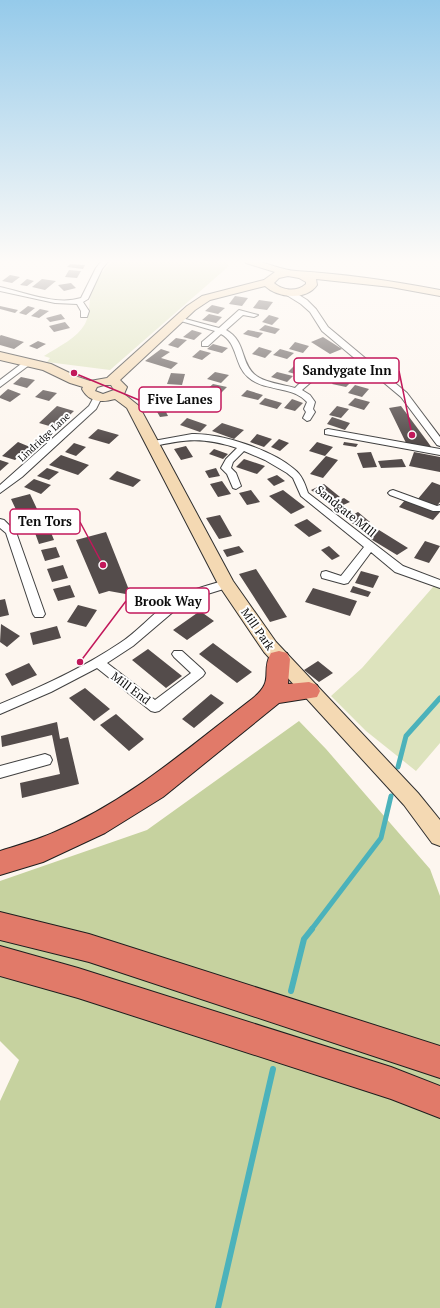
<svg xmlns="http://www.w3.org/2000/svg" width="440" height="1308" viewBox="0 0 440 1308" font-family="'PT Serif',serif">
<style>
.green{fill:#dde3bd}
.forest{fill:#c6d29f}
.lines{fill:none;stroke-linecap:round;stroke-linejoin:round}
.stream-far1{stroke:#4bb2bb;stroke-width:5}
.stream{stroke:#4bb2bb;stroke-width:6}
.building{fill:#544c4b}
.street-casing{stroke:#404040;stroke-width:2}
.secondary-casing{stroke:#2f2f2f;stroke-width:2}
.highway-casing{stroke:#1e1e1e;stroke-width:2}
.street{fill:#fff;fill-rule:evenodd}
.secondary{fill:#f4d9b3;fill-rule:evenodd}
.highway{fill:#e17a69;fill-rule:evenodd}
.labels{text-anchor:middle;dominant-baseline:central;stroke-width:4;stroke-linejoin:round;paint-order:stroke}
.far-street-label{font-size:10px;fill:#0d0d0d;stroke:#fff}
.street-label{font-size:12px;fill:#0d0d0d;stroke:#fff}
.leader{fill:none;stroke:#c2185b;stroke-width:1.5}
.callout-dot{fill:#c2185b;stroke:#fff;stroke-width:1.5}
.callout{fill:#fff;stroke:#c2185b;stroke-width:1.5}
.callout-label{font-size:13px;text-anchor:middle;font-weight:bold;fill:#0d0d0d}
</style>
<rect width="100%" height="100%" fill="#fdf6ef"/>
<path class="green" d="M113,260H226L229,266L110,370L47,362L50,358L44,356C58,347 77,338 85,324C91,312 88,301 92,291C96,279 104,269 113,260Z
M440,579V743L416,771L366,731L331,696L362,668Z"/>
<path class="forest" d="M299,721L326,749L430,869L440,896V1308H0V1101L19,1060L0,1041V881L147,830Z"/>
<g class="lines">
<path class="stream-far1" d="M398,767L406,736L440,698
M311,930L381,838L391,796"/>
<path class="stream" d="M291,991L304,939L312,929
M218,1308L273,1069"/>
</g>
<path class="building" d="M70,264L85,265L83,269L67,267Z
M69,270L81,271L77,278L65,277Z
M10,275L20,277L12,283L2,281Z
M27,279L34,281L27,286L20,285Z
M42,279L56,281L45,290L32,287Z
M71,283L76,288L64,291L58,285Z
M235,296L248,298L242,306L229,304Z
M259,300L273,302L267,310L253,308Z
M212,305L225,308L218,314L205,311Z
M0,306L18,310L15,313L0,309Z
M28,306L35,308L26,315L19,313Z
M40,309L49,311L39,318L31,316Z
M61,314L65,319L50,322L46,318Z
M209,314L222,317L216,323L202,320Z
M269,315L279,318L272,325L262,322Z
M65,322L70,328L54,332L49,326Z
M265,325L280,329L275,334L259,330Z
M192,330L202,333L194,340L183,337Z
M248,330L263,333L258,338L243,334Z
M0,336L1,335L24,342L14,349L0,345Z
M323,337L342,349L330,354L311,342Z
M176,338L187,340L178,348L168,345Z
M38,341L46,344L37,349L29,346Z
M295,342L309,346L303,353L289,349Z
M213,344L228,348L222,353L207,349Z
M259,347L272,351L265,358L252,354Z
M161,349L170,352L161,358L178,363L171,369L145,361Z
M280,349L294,353L287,359L273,355Z
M200,350L211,353L202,360L192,357Z
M308,358L324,362L319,368L303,363Z
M352,358L371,371L359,375L339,362Z
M296,364L307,367L299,375L288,372Z
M215,372L229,375L221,383L207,379Z
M277,372L293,376L287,382L271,377Z
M171,373L185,374L182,385L167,384Z
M338,376L353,380L346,387L332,384Z
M21,377L35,380L27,388L13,384Z
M213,384L227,387L219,395L205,391Z
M355,385L369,389L362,397L348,393Z
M8,389L21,394L10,402L0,398V396Z
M43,390L57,393L49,401L35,397Z
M247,390L263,395L258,400L241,396Z
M265,398L282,403L277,409L259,404Z
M355,398L370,402L364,410L348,405Z
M292,399L303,403L295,411L284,408Z
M57,406L74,411L56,428L39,423Z
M337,406L349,409L341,418L329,415Z
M401,406L427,441L432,448L407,445L389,408Z
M164,408L168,416L160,417L156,410Z
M332,417L350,423L345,430L327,424Z
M187,418L207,425L200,432L180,425Z
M222,423L244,430L234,439L212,431Z
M98,429L119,435L109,444L88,438Z
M257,434L272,439L264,447L250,442Z
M279,439L289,443L280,451L271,447Z
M18,442L30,447L15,460L2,456Z
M317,442L333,447L325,456L309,451Z
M344,442L358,444L356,447L343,445Z
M74,443L86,447L76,456L65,452Z
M186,446L193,457L181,460L174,449Z
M214,449L228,454L223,459L209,454Z
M371,452L377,467L363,468L357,453Z
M414,452L440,457V472L409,466Z
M61,455L89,465L78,475L49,465Z
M326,456L338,460L323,478L310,474Z
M244,459L265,466L257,474L236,467Z
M402,459L406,467L381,468L378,461Z
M0,460L9,463L0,471Z
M47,468L59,472L49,480L37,476Z
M216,468L220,476L209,478L205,471Z
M117,471L141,480L133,487L109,479Z
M277,475L285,481L274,486L267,479Z
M34,479L51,485L41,494L24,487Z
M222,481L231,494L218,497L210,484Z
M432,482L440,485V502L436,507L417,500Z
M324,484L340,497L327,502L311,490Z
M251,490L260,502L247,505L239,493Z
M283,490L305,507L291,514L269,496Z
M30,494L37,509L18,514L11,499Z
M344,498L350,502L334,509L329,505Z
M406,499L440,512L433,520L399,507Z
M358,512L370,522L358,528L346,518Z
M220,515L232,536L219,539L206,518Z
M307,519L322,531L309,537L294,525Z
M50,530L54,540L39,544L35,533Z
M379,530L408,548L397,555L369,538Z
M106,532L131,595L109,591L99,594L76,540Z
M425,541L440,546L429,563L414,558Z
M239,546L244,552L227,557L223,550Z
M329,546L340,556L332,560L321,550Z
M56,547L60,557L45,561L41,550Z
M63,565L68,578L52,582L47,569Z
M256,569L287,617L270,622L239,574Z
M361,571L379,576L373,588L355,583Z
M70,585L75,597L58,601L53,589Z
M353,586L371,592L368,597L350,592Z
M313,588L357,601L350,616L305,602Z
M5,599L9,615L0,617V600Z
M78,605L97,610L86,627L67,622Z
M200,611L214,621L187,640L173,630Z
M1,624L20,636L7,647L0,642Z
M57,626L61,638L33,645L30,633Z
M213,643L252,672L237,683L199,654Z
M148,649L182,676L166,688L132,660Z
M318,661L333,673L319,682L304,670Z
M29,663L37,675L12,686L5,674Z
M85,688L110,709L94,721L69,698Z
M211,694L224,703L194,728L182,719Z
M116,714L144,739L129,751L100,725Z
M57,722L60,739L68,737L79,784L22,798L20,783L60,774L52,735L2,747L1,736Z"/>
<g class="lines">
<defs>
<path id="street" d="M102,260H109L102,269L88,299L83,302L89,311L87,317H81V311L77,304L55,303L0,291V287C24,292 56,306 81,298L96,268Z
M285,290H291L307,300L316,309L328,327L407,393L440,437V446L437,445L401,397L322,331L310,312L301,304L285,294Z
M239,310L258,315L254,317L243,315L226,330C246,341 240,361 254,374C264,383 282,384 295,388C302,381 317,367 328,369L329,371L310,383L302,390L310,395L315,402L313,409L315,412L310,420L307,421L303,418L306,412L304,409L307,402C292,385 264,392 248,377C234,365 238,343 221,334L208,346H202V342L215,331L174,319L178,317L219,328Z
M25,361L32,363L0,387V380Z
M98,394L102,397L96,409L22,477L0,493V485L89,406L95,395Z
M328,429L440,449V455L325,434V430Z
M192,434C221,433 272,450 294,469C302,475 305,484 308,493L403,566L440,580V588L395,572L371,552L348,583L344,584L322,578L321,575L322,572L326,571L341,576L364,547L301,496L293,478L287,473L265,460L244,451L233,462L231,468L236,473L241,486L236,489L233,488L227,474L221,468L226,459L237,448C202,437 186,439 151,447L146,444L148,442Z
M393,490L437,506L440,505V511H433L390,495L388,493L390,491Z
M0,519L4,520L16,532L45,614L43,617H35L33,614L6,533L0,528Z
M226,580L230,581L232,584L230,587L201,596L180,606L133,646L107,663L155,700L191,673L174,657L172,654L174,651H182L203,670L205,673L203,676L159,711L155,712L151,711L97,668L51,692L0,714V704C41,687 83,668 120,643C137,632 150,616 167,604C184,591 206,586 226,580Z
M45,754L50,756L52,760L50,764L0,778V766Z"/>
<path id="secondary" d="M245,260C263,260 279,270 296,271C344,274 393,281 440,290V296L391,287L316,279L317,285C306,301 278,298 265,286L210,300L195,310L120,380L127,387L124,394L139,406L233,581L276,642L418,793L440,820V846L432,843L404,805L264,652L218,584L127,408L115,399C101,403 89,402 82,389L83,387L70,383L43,370L0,360V352L51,364L78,377L90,381L107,378L187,306L202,296L264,280L275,272L246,263ZM288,276L299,278L306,282V284C297,292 283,291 274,283L279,278ZM104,385H111L114,390L103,394L95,391L97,387Z"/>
<path id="highway" d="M279,651L287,653L290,659L288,684L309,682L317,685L320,691L317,697L279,703L163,797L105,833L43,862L0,875V851C19,845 37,840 55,832C129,801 189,747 252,699C276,680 260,673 271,653Z
M0,912L89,934L440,1046V1078L89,962L0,940Z
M0,946L78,968L391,1067L440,1086V1118L391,1099L78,998L0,976Z"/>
</defs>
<use href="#street" class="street-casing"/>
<use href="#secondary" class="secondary-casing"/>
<use href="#highway" class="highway-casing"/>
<use href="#street" class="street"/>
<use href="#secondary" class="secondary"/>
<use href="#highway" class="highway"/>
</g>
<linearGradient id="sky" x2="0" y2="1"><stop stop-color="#95caea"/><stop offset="0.59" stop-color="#fefbf8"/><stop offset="1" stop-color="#fefbf8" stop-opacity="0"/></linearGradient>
<rect width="440" height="443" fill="url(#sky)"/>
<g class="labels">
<g class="far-street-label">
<text transform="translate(44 437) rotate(-43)">Lindridge Lane</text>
</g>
<g class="street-label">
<text transform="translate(346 511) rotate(39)">Sandgate MIll</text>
<text transform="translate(258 629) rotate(55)">Mill Park</text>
<text transform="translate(131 688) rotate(37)">Mill End</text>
</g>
</g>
<path class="leader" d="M412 435L399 371M74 373L139 400M103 565L80 522M80 662L126 601"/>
<g class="callout-dot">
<circle cx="412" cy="435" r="4"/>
<circle cx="74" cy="373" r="4"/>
<circle cx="103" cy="565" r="4"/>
<circle cx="80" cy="662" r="4"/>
</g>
<g class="callout">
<rect x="294" y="358" width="105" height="25" rx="4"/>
<rect x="139" y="387" width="82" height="25" rx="4"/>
<rect x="10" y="509" width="70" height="25" rx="4"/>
<rect x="126" y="588" width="83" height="25" rx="4"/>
</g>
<g class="callout-label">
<text x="347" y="375">Sandygate Inn</text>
<text x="180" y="404">Five Lanes</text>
<text x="45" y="526">Ten Tors</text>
<text x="168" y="606">Brook Way</text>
</g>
</svg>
